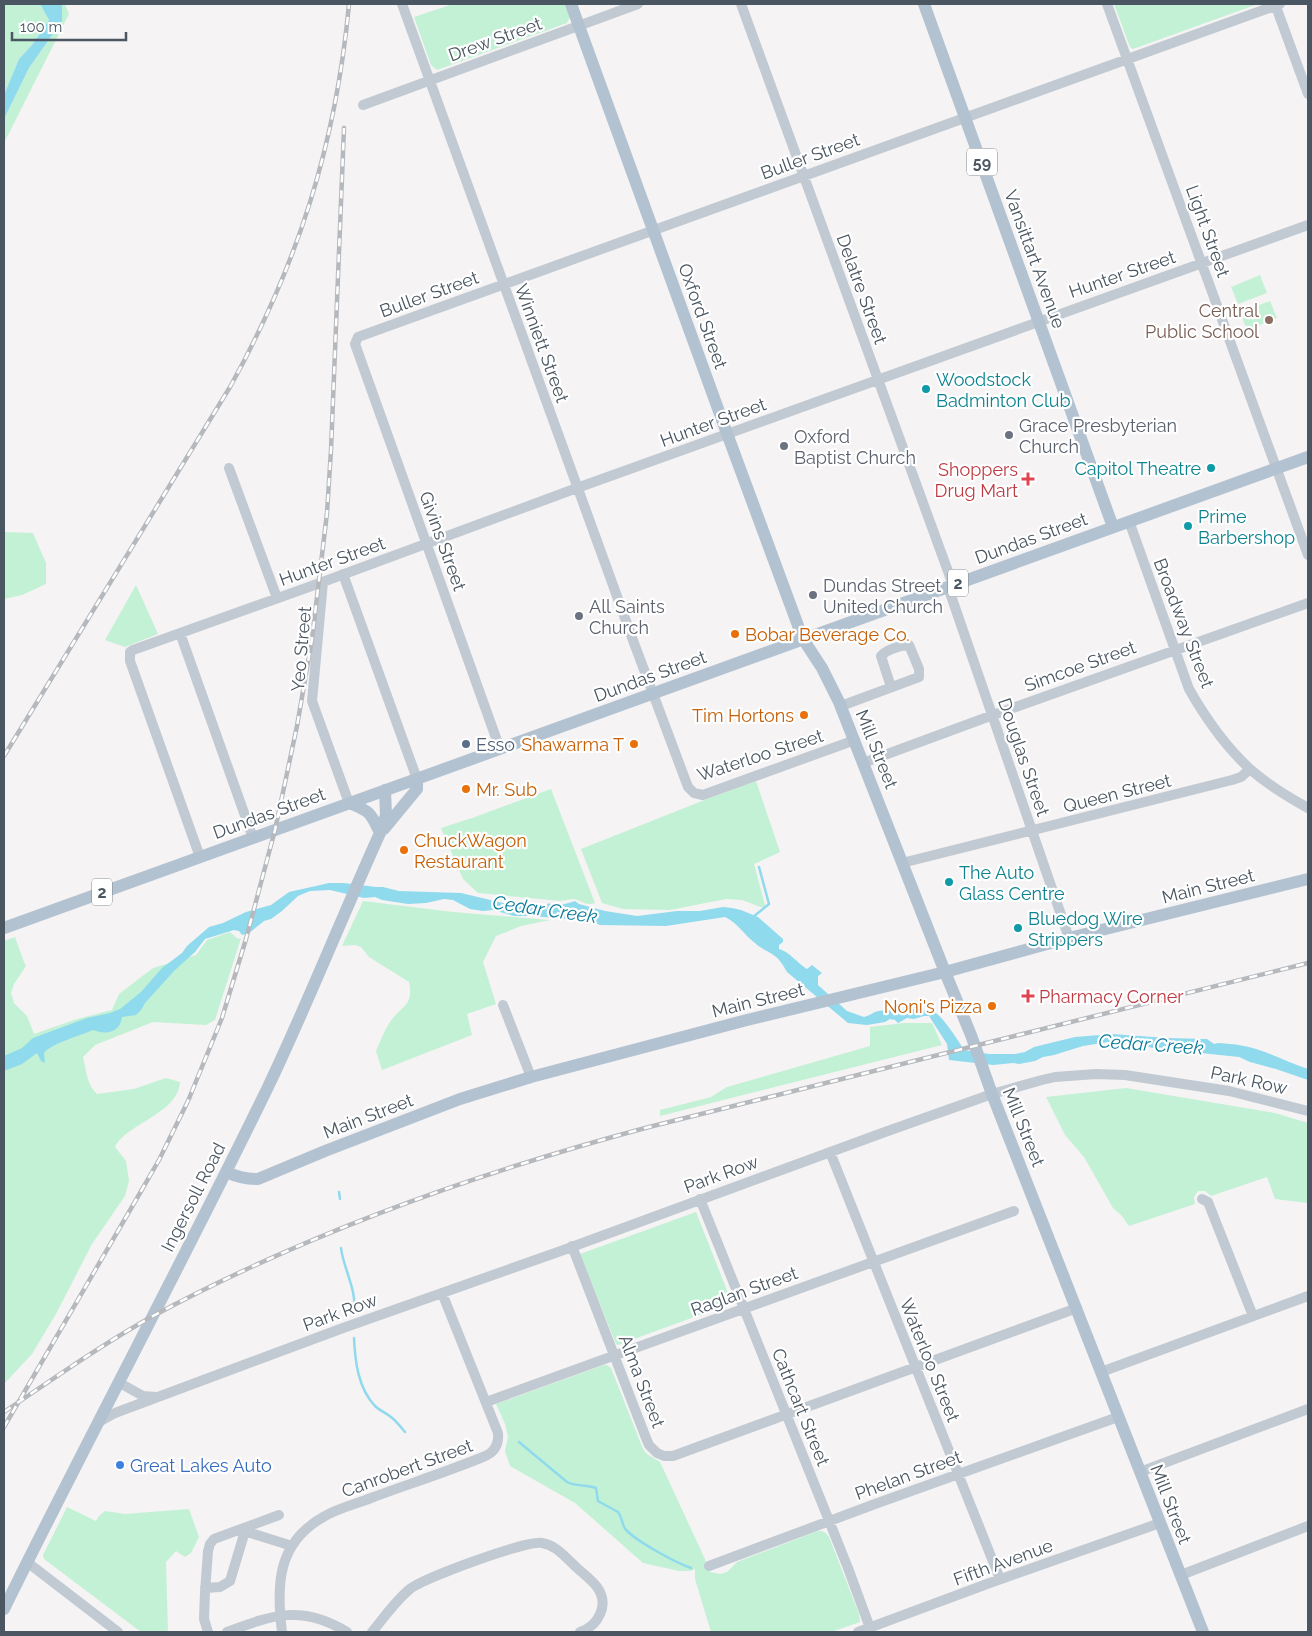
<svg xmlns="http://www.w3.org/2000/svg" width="1312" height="1636" viewBox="0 0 1312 1636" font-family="Raleway,sans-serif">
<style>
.green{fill:#c3f1d5}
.water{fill:#90daee}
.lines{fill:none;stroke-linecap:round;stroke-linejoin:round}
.stream{stroke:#90daee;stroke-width:2.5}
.minor{stroke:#c1cad2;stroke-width:10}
.major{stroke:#b3c2d1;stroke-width:12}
.rail-casing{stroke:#b5b8bd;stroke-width:4.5}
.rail{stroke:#fff;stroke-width:2.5;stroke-dasharray:8;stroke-linecap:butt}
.education-dot{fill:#8d6e63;stroke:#fff;stroke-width:2}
.culture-dot{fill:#0f9aa8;stroke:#fff;stroke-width:2}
.worship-dot{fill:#6b7280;stroke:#fff;stroke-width:2}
.health-dot{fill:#e0444e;stroke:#fff;stroke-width:2}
.food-dot{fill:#e8710a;stroke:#fff;stroke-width:2}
.service-dot{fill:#5c6f8a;stroke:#fff;stroke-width:2}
.shop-dot{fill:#3f7fe0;stroke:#fff;stroke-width:2}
.labels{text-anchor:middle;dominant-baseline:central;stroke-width:4.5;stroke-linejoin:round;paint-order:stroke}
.shield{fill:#fff;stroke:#808990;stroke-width:1}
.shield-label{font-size:16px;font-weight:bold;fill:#4a5661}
.street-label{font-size:18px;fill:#4a5661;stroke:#fff}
.education-label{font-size:18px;fill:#785e54;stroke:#fff;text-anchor:end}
.culture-label{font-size:18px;fill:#0d838f;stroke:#fff;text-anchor:start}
.worship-label{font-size:18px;fill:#5b616d;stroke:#fff;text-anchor:start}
.health-label{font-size:18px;fill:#be3a42;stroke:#fff;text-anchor:end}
.food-label{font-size:18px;fill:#c56008;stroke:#fff;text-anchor:start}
.service-label{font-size:18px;fill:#4e5e75;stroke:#fff;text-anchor:start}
.shop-label{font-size:18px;fill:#366cbe;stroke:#fff;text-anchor:start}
.water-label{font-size:19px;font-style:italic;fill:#0c7c9b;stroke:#fff}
</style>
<rect width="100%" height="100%" fill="#f5f3f3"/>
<path class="green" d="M4,4H40L49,20L32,45L19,59L4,95Z
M62,4H65L69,14L4,143V119L29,68L62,21Z
M453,4H566L570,17L567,23L437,70L431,65L414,17Z
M1114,4H1258L1133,49L1130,47Z
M1260,275L1267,293L1238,304L1231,287Z
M1270,301L1277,318L1247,330L1240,312Z
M4,532L33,533L46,563V584L22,595L4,599Z
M136,585L158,634L125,647L105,640Z
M756,781L780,852L754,864L766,909L742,900L726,899L670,910L623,909L602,903L581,849L702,801Z
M551,789L595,903C585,906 583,901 574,899C570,899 566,900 561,901L478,893L463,879L441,828L472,818Z
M363,901L453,912L550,920L521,926L496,936L483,962L496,1004L467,1014L472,1035L382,1070L376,1051C380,1042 384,1031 390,1022C402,1005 414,1006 409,982L369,957L361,947L356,945L342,946Z
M230,932L238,939L241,938L215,1020L206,1025L153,1022L95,1045L83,1057C86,1070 87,1085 97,1094L134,1089L166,1078L180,1082C178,1114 127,1123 115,1147L126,1161L129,1181L125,1196L92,1244L56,1314L32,1354L4,1384V941L15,937L24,962L26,966L14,984L11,993L14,1003L27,1016L34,1034L77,1019L112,1010L119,994L153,968L196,955L207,940Z
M904,1023H932L942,1045L660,1116V1110L711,1097L727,1087L870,1046V1027Z
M1126,1088L1275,1113L1308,1123V1203L1275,1199L1267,1177L1211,1196L1205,1191H1198L1194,1197L1195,1204L1129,1226L1122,1216L1113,1208L1084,1157L1065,1135L1046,1097Z
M696,1212L732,1303L618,1345L616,1344L580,1254Z
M604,1365H607L611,1368L643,1449L647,1454L660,1462L705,1559L707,1568L710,1572L720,1574L727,1572L737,1562L815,1532C821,1530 825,1531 829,1537L859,1614L860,1622L831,1632H711L695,1579V1569L691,1571H679L643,1563L575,1503L510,1466L505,1451L508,1437L505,1424L496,1404Z
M67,1507L96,1521L99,1516L105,1511L125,1514L189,1509L199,1537L191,1553L185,1557L176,1551L166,1562L168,1632H141L44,1559L43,1555Z"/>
<path class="water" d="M40,4H62V21L29,68L4,119V95L19,59L32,45L49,20Z
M329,883H344L376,887H383L399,891L461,893L503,903L536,904L542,908L549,903L554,907C561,904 568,904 575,901L579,904L605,911L637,916L677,911H700L723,907L732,908L741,910L758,917L783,939V942L779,945V949C790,952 797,963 807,969L812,965L822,973L818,976V985L847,1011L864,1017C868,1016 871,1014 875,1012C885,1009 928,1007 936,1013C945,1020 958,1040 964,1050L989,1054H1015L1025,1052L1034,1047L1075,1037L1112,1034L1167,1038L1207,1039L1214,1044C1220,1042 1224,1044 1230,1044C1259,1046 1281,1060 1308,1069V1080L1276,1069L1250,1062L1239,1057L1201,1053L1180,1047L1152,1048L1137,1043L1127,1042H1108L1083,1046L1054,1055L1043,1057L1035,1061L1019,1064L1013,1063L993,1065L949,1060L947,1044L929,1016H924L914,1019L907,1018L898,1023L895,1020L890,1019L885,1022L867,1025L848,1023L787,972C783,965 779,958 772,954C766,950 760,948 755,943C744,935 738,923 725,917L666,926L600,925L590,921L532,916H514L493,910L483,911L470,909L453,900L444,899L426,903L408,904L382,900L375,897L364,898L330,890L310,891L298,896L282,911L271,919L264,921L249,933L242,935L239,931L234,930L205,939L195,952L175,970L145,1003L141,1010L136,1015L122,1017C120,1033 106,1035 93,1030C82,1035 50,1044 44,1053L45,1063L41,1061L37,1053L22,1064L4,1071V1056L22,1048L33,1038L87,1018L110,1013L120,1009L141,992L162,968L182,953L187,946L209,927L223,923L246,912L271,905L289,892Z"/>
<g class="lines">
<path class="stream" d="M753,917L769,904L759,867
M339,1192L340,1199
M341,1248C343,1268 359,1294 353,1313
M354,1338C355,1361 358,1388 375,1406C379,1410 386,1413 391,1417C396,1421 401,1427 405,1432
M519,1442L567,1482C576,1487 586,1484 596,1488L598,1501L618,1512C623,1518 621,1524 626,1530C638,1542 674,1562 691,1568"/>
<path class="minor" d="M402,4L634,643L688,787L694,793L703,795L855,740
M741,4L953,585
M1107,4L1308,555
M1275,4L1308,94
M363,105L638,4
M229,468L277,598
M1129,521L1189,689C1205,717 1226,747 1250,769C1267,784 1288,797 1308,808
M343,574L417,779
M323,582L312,701L349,803
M948,587L1069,938
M180,633L253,838
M841,706L919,677V669L909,645C901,645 886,650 881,656L891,687
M500,749L355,344L358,337L1280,4
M863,763L993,715L1308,603
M200,857L130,661V652L133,650L320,583L577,488L1308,225
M902,863L1232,780L1241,777L1250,769
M503,1005L531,1077
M830,1152L1000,1579
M700,1199L848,1568L870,1628
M1202,1199L1208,1202L1253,1316
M572,1246L646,1438L649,1445L657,1453L664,1456H673L1077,1308
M1101,1372L1308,1296
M118,1382L143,1396L156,1397
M486,1402L1014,1211
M99,1422L115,1413L343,1328L558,1252L885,1132L992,1094L1042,1080L1055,1077L1096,1074L1125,1075L1229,1091L1308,1111
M1140,1472L1308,1409
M241,1530L292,1546
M27,1562L118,1632
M709,1566L875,1504L1118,1417
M1181,1575L1308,1526
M205,1588L220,1587L230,1581L245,1531
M208,1632L204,1619L205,1592L208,1551L210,1544L214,1539L279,1515
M227,1632C272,1615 302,1604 347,1632
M282,1632C276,1585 277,1542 325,1516C339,1508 356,1504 371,1498C409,1484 446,1472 483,1457C494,1453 499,1445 498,1433L442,1293
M372,1632C384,1618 395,1601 410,1589C424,1578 526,1540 542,1543C556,1545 565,1557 575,1566C582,1573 591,1579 597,1587C610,1605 598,1626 580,1632
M858,1632L987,1584L1160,1523"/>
<path class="major" d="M571,4L725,428L803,639L822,668L839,702L945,972L971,1035L992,1094L1203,1632
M924,4L1113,527
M349,803C370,811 371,813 380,833
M384,829L417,789V779
M4,928L1308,457
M226,1172C237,1177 246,1179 258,1179L325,1151L460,1099L531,1077L747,1020L945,972L1069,938L1308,879
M4,1609C90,1434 183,1262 268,1087C308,1003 342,917 380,833L386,815L385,790"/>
<defs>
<path id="rail" d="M4,756L230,387C298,264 336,144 349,4
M4,1412C53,1379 101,1345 153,1316C307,1233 480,1172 649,1127L1308,963
M4,1427L140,1193L159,1160L188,1101L222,1018L246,939L275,830L297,726L312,639L327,513L331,450L344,128"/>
</defs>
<use href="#rail" class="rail-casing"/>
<use href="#rail" class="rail"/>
</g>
<circle class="education-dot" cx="1269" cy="320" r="5"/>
<g class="culture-dot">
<circle cx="926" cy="389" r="5"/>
<circle cx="1211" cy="468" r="5"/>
<circle cx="1188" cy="526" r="5"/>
<circle cx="949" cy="882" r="5"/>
<circle cx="1018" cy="928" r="5"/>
</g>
<g class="worship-dot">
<circle cx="1009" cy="435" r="5"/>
<circle cx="784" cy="446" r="5"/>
<circle cx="813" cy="595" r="5"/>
<circle cx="579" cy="616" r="5"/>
</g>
<g class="health-dot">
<path d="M1025.5 471.5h5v5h5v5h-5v5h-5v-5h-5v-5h5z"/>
<path d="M1025.5 988.5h5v5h5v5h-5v5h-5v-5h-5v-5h5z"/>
</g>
<g class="food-dot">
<circle cx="735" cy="634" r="5"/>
<circle cx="804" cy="715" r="5"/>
<circle cx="634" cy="744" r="5"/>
<circle cx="466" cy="789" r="5"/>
<circle cx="404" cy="850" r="5"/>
<circle cx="992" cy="1006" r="5"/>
</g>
<circle class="service-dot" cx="466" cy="744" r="5"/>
<circle class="shop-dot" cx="120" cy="1465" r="5"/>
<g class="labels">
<g class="shield">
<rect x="967" y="148.5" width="30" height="27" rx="4"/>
<rect x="948" y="569.5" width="20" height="27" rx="4"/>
<rect x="92" y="878.5" width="20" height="27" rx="4"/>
</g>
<g class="shield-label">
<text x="982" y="162">59</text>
<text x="958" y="583">2</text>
<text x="102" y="892">2</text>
</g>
<g class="street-label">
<text transform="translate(495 39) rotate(-20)">Drew Street</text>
<text transform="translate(810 156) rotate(-20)">Buller Street</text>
<text transform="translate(1208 231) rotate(70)">Light Street</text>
<text transform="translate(1035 259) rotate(70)">Vansittart Avenue</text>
<text transform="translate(1122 274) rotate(-19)">Hunter Street</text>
<text transform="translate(862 289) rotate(70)">Delatre Street</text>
<text transform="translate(429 294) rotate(-20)">Buller Street</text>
<text transform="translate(703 316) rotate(70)">Oxford Street</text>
<text transform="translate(542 343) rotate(70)">Winniett Street</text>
<text transform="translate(713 422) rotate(-20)">Hunter Street</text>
<text transform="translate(1031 538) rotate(-20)">Dundas Street</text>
<text transform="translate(443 541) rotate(70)">Givins Street</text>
<text transform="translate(332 561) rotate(-20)">Hunter Street</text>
<text transform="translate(1184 623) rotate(69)">Broadway Street</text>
<text transform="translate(301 649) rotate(-85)">Yeo Street</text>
<text transform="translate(1080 666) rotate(-20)">Simcoe Street</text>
<text transform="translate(650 676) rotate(-20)">Dundas Street</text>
<text transform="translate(877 749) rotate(68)">Mill Street</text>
<text transform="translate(760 755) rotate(-18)">Waterloo Street</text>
<text transform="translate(1024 757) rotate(71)">Douglas Street</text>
<text transform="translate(1117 793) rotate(-14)">Queen Street</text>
<text transform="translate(269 813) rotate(-20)">Dundas Street</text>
<text transform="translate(1208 886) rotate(-14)">Main Street</text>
<text transform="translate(758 1000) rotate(-14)">Main Street</text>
<text transform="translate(1249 1080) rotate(12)">Park Row</text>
<text transform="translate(368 1116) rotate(-21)">Main Street</text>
<text transform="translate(1024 1127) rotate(68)">Mill Street</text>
<text transform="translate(721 1174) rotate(-20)">Park Row</text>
<text transform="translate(193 1197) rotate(-63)">Ingersoll Road</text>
<text transform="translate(744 1291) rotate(-20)">Raglan Street</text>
<text transform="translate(340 1312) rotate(-20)">Park Row</text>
<text transform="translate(930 1360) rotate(68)">Waterloo Street</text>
<text transform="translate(642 1381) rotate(69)">Alma Street</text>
<text transform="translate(801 1407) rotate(68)">Cathcart Street</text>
<text transform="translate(407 1468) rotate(-20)">Canrobert Street</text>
<text transform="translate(908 1475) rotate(-20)">Phelan Street</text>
<text transform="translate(1171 1504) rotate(69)">Mill Street</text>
<text transform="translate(1003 1562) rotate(-20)">Fifth Avenue</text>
</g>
<g class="education-label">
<text x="1259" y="310">Central<tspan x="1259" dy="21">Public School</tspan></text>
</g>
<g class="culture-label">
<text x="936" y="379">Woodstock<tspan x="936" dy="21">Badminton Club</tspan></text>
<text x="1201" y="468" text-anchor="end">Capitol Theatre</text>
<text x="1198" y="516">Prime<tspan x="1198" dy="21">Barbershop</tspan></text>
<text x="959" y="872">The Auto<tspan x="959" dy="21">Glass Centre</tspan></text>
<text x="1028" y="918">Bluedog Wire<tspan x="1028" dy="21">Strippers</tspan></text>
</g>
<g class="worship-label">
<text x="1019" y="425">Grace Presbyterian<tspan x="1019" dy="21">Church</tspan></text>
<text x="794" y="436">Oxford<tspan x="794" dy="21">Baptist Church</tspan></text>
<text x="823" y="585">Dundas Street<tspan x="823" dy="21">United Church</tspan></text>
<text x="589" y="606">All Saints<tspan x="589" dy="21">Church</tspan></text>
</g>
<g class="health-label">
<text x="1018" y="469">Shoppers<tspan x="1018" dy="21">Drug Mart</tspan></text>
<text x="1039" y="996" text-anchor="start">Pharmacy Corner</text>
</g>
<g class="food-label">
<text x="745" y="634">Bobar Beverage Co.</text>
<text x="794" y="715" text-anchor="end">Tim Hortons</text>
<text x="624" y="744" text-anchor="end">Shawarma T</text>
<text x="476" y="789">Mr. Sub</text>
<text x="414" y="840">ChuckWagon<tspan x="414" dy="21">Restaurant</tspan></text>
<text x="982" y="1006" text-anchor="end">Noni's Pizza</text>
</g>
<g class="service-label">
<text x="476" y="744">Esso</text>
</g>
<g class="shop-label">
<text x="130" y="1465">Great Lakes Auto</text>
</g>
<g class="water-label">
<text transform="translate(545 909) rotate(8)">Cedar Creek</text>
<text transform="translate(1151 1044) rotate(4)">Cedar Creek</text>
</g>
</g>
<rect width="1312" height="1636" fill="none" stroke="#4a5661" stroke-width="10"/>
<path d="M12 32v8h114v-8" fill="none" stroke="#4a5661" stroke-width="2.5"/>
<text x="20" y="32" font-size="15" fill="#4a5661" stroke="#ffffff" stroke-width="4" paint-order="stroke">100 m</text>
</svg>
